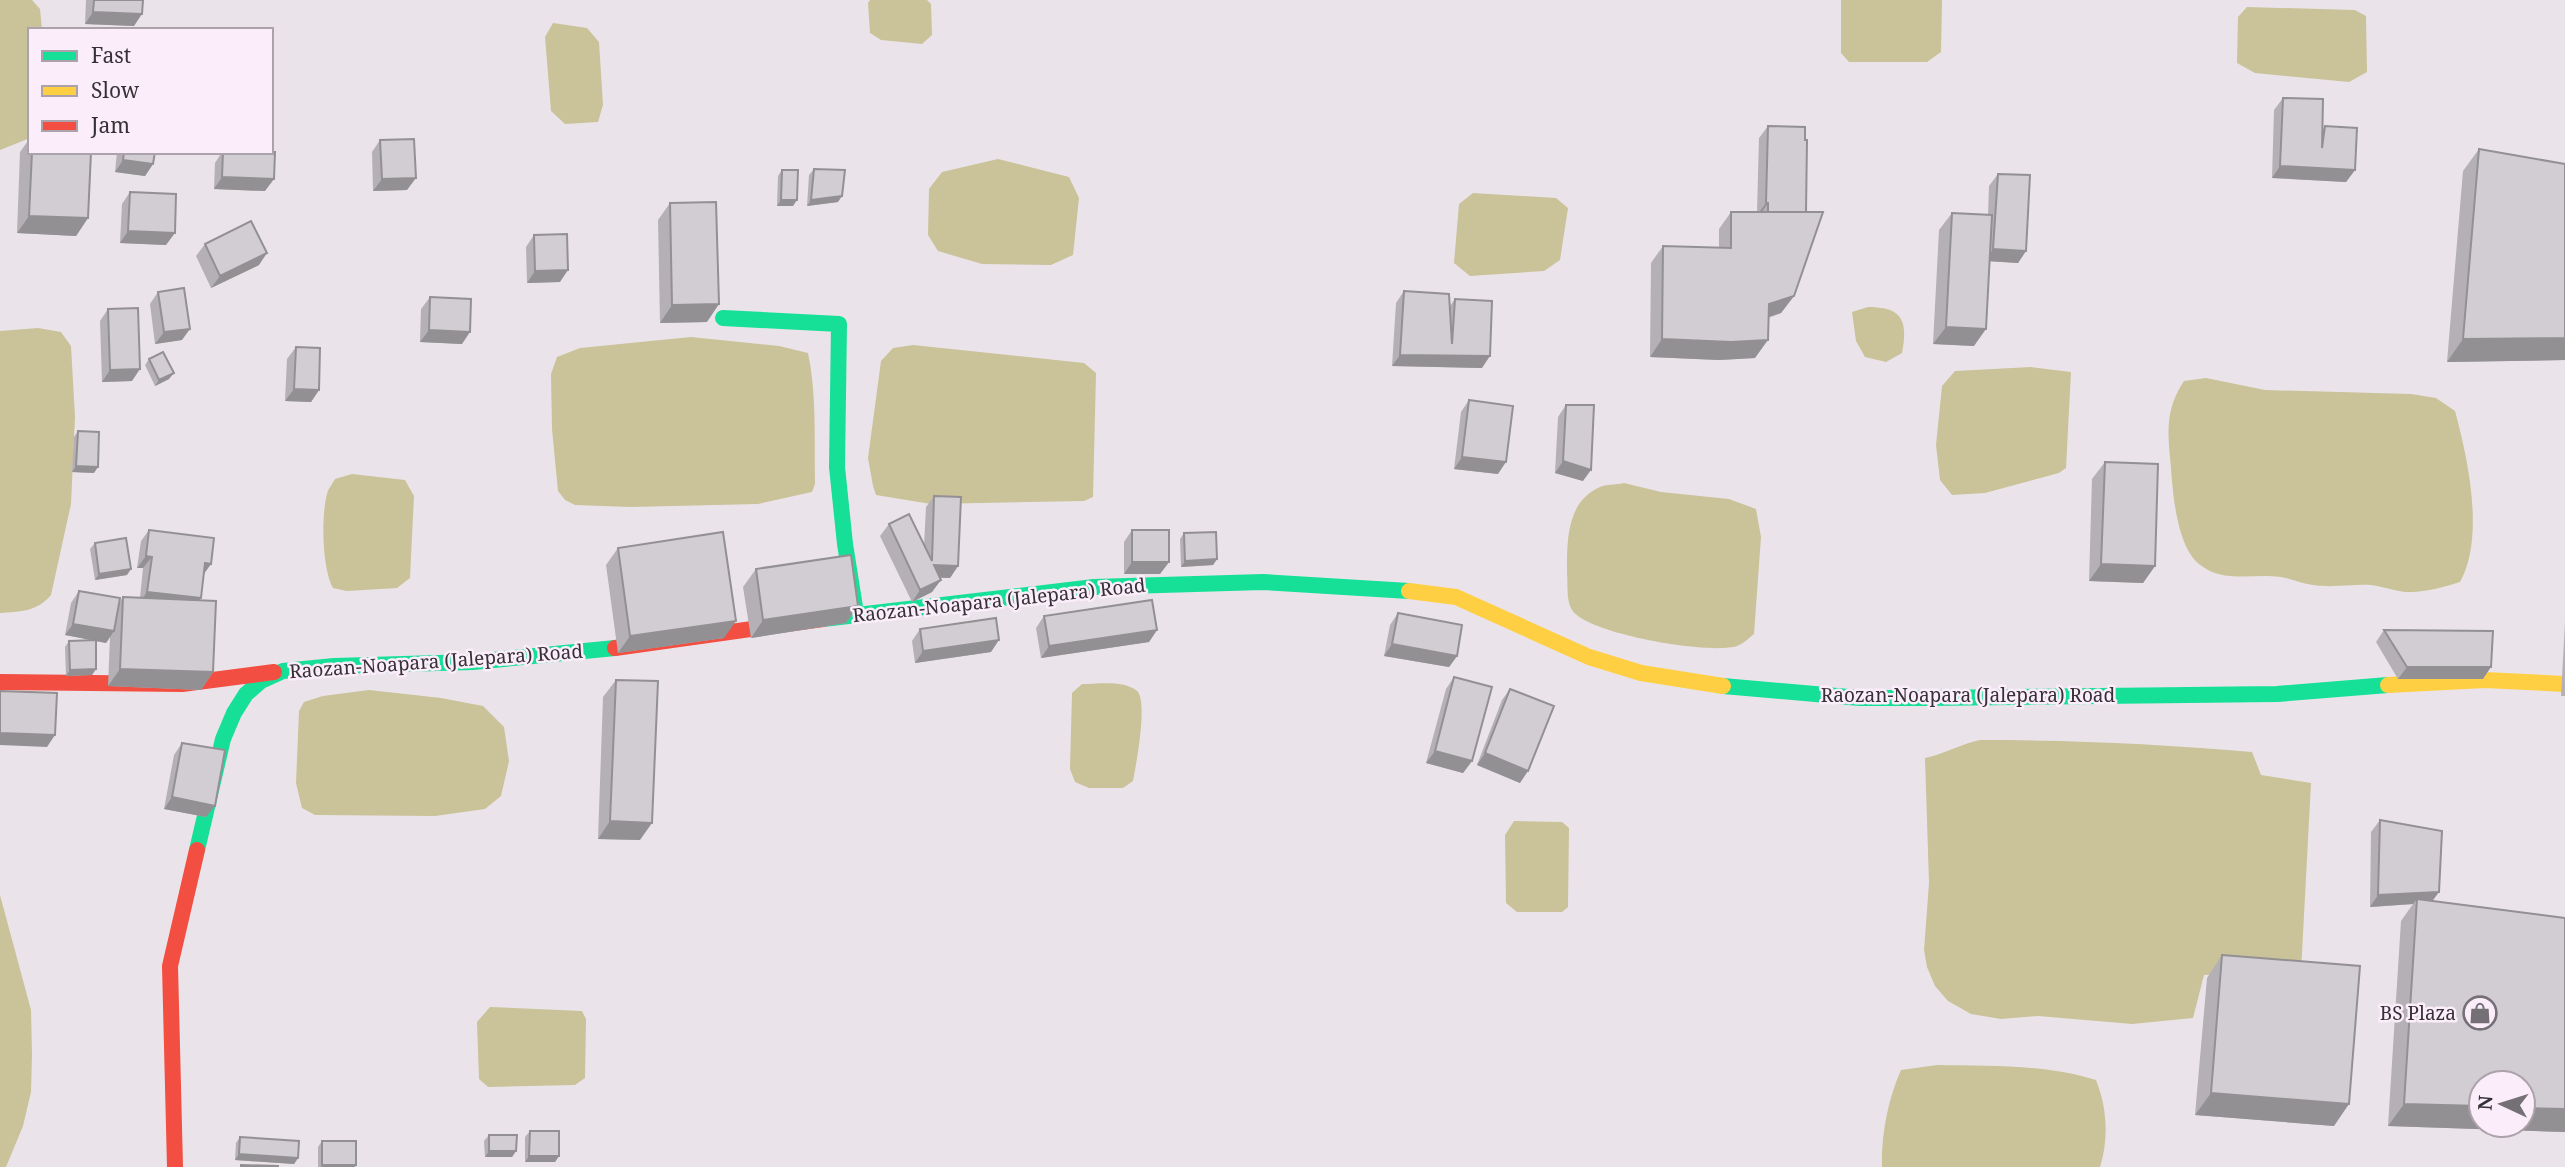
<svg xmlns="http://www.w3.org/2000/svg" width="2565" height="1167" viewBox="0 0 2565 1167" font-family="'Noto Serif',serif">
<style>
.water{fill:#cac299}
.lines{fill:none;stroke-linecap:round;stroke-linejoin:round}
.fast{stroke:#16e098;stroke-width:16}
.slow{stroke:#ffcf43;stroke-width:16}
.jam{stroke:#f24e42;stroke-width:16}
.wall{fill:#b5b0b5}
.shaded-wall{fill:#939093}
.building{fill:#d2cdd2;stroke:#939093;stroke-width:2}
.labels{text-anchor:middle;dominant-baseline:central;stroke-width:5;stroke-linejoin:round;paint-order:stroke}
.street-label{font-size:19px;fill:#363136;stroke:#fbedf9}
.poi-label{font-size:19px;fill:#363136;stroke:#fbedf9;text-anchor:end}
</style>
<rect width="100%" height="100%" fill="#eae4ea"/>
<path class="water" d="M0,0H32L40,9L42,30H30V138L0,150Z
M870,0H927L931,4L932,35L922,44L881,40L870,33L868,3Z
M1841,0H1942L1941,52L1927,62H1849L1841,53Z
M2247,7L2355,10L2366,16L2367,72L2349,82L2255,73L2237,63L2238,17Z
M553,23L587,28L599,42L603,105L598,122L565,124L551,111L545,37Z
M998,159L1069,177L1079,198L1073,255L1051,265L982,264L938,251L928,235L929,189L942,172Z
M1473,193L1556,198L1568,208L1560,260L1544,271L1470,276L1454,263L1459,204Z
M1868,307C1903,307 1908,321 1902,353L1886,362L1865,357L1856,341L1852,312Z
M38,328L61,332L71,346L75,417L71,504L51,595C38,611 20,612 0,613V331Z
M691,337L779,346L808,353C817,395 814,442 815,484L812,492L758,504L630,507L575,505L565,500L558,491L552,429L551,374L557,357L580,348Z
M913,345L1084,363L1096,373L1093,497L1084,501L931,504L876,495L873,486L868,458L881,361L893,348Z
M2031,367L2071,372L2066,468L2059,473L1985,493L1952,495L1940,480L1936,445L1942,386L1955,371Z
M2206,378L2265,390L2411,394L2436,398L2455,411C2468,459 2485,537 2460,582C2445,587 2429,591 2413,592C2399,593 2386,587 2371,585C2352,584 2332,588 2313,585C2302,584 2292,579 2281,577C2253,573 2223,584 2199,564C2177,546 2173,495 2171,468C2168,435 2164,411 2184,381Z
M352,474L405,480L414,496L410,578L397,588L347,591L333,588C322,568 321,516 327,494C328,489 333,483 335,479Z
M1624,483L1661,492L1729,499L1756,509L1761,537L1754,634C1749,638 1743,644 1737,646C1710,655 1587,634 1572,610C1566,601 1568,584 1567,573C1567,543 1566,503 1598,488C1604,484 1616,485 1624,483Z
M1082,684C1098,684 1122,680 1136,690C1149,698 1136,765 1133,781L1123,788H1089L1075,782L1070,769L1072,693Z
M369,690L441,698L483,706L504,727L509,761L501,796L485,809L435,816L315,815L302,808L296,783L299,711L304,702L323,696Z
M1980,740C2071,740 2161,744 2252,752L2261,775L2311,783L2301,972L2204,975L2193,1018L2132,1024L2038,1016L2001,1019L1971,1014L1948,1001L1935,986L1927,967L1924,950L1929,883L1925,758C1945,754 1960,744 1980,740Z
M1514,821L1562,822L1569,828L1568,907L1562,912H1517L1506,903L1505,835Z
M0,895L31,1010L32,1055L31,1092L23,1126L6,1167H0Z
M490,1007L582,1011L586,1019L585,1078L575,1085L488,1087L479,1079L477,1022Z
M1937,1065C1989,1066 2045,1064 2096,1080C2107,1107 2109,1139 2100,1167H1882C1881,1135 1888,1099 1901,1070Z"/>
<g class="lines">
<path class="fast" d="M723,318L839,324L837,467L845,544L855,607
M823,619L1094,587L1263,582L1409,591
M1723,686L1860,698H1928L2277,694L2388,685
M197,850L223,739L234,713L246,694L261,681L283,671L334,666L473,662L615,648"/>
<path class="slow" d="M1409,591L1456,597L1589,657L1641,673L1723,686
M2388,685L2485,680L2565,684"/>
<path class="jam" d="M615,648L823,619
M0,682L182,684L274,672
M175,1167L170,966L197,850"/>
</g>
<path class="wall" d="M86,0H143L134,26L85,24Z
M2283,98L2323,130L2325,126L2355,170L2346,182L2272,178L2274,110Z
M1768,126L1794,296L1781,313L1768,318L1755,358L1719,360L1650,357L1651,263L1663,246L1719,248V229L1731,212H1757L1759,138Z
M30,138V152H91L88,218L76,236L17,233L20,152Z
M380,140L407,190L373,191L372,152Z
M2479,149L2565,164V360L2447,362L2463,171Z
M117,152H155L153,164L145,176L115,172Z
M222,152H275L265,191L214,189L215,163Z
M814,169L838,202L807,206L809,175Z
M782,170L793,206H777L778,176Z
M1998,174L2026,251L2018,263L1990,261L1974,346L1933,344L1939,230L1952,213L1988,215L1989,186Z
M130,192L166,245L120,243L122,204Z
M670,203L707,322L660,323L658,220Z
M534,235L560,282L527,283L526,247Z
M205,244L259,265L211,288L196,256Z
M1404,291L1450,306L1455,299L1482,368L1392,366L1396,303Z
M158,292L182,340L155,344L150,304Z
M430,297L462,344L420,342L421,309Z
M108,309L132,381L102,382L100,321Z
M296,347L319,390L311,402L285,401L287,359Z
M149,359L169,379L155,386L145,365Z
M1469,400L1498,474L1454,469L1461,412Z
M1566,405L1583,481L1555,473L1558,417Z
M78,431L94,473L72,472L74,437Z
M2105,462L2155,566L2143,583L2089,581L2092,479Z
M934,496L958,566L950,578H940L932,592L912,602L880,536L889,524L924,546L926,507Z
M149,530L211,564L204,574L199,600L213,672L201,690L108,686L110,637L106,643L96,641V669L92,675L66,676L65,647L69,641L93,640L65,635L71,603L79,591L119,603L123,597L140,598L143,568H137L141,541Z
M1132,530L1169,562L1160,574H1124V542Z
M1184,533L1217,559L1213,565L1181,567L1180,539Z
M95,543L127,575L95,580L90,549Z
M618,548L724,638L618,653L606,565Z
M756,569L858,606L846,623L751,638L743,587Z
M1398,613L1457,656L1449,667L1384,656L1390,625Z
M1044,616L1157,630L1149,642L1041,658L1036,628Z
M2565,622V696H2561Z
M920,629L991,652L915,663L912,641Z
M2384,630L2483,679H2398L2376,642Z
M1454,677L1472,761L1463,773L1426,763L1446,689Z
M616,680L640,840L598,839L603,697Z
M1510,689L1520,783L1477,765L1502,700Z
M182,743L206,817L164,809L174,755Z
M2380,820L2432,901L2565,918V1132L2388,1126L2401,921L2413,904L2370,907L2371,832Z
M2222,955L2334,1126L2195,1115L2207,978Z
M530,1131L559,1156L555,1162H525V1137Z
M489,1135L516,1151L512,1157H485L484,1141Z
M240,1137L298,1158L294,1164L235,1160L236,1143Z
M322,1141L355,1167H318V1147Z"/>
<path class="shaded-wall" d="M93,12L142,14L134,26L85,24Z
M123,160L153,164L145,176L115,172Z
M2280,166L2355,170L2346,182L2272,178Z
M222,177L274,179L265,191L214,189Z
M416,178L407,190L373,191L382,179Z
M842,196L838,202L807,206L811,200Z
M781,200H797L793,206H777Z
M1766,203H1768L1760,215H1757Z
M29,216L88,218L76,236L17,233Z
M128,231L175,233L166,245L120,243Z
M1993,249L2026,251L2018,263L1985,261Z
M267,253L259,265L211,288L220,276Z
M568,270L560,282L527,283L535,271Z
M1794,296L1781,313L1756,321L1769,304Z
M719,304L707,322L660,323L672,305Z
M1946,327L1986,329L1974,346L1933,344Z
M190,329L182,340L155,344L164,332Z
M429,330L470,332L462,344L420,342Z
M2565,338V360L2447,362L2463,339Z
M1662,339L1768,340L1755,358L1719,360L1650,357Z
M1400,355L1490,356L1482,368L1392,366Z
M140,369L132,381L102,382L110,370Z
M174,373L169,379L155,386L159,380Z
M294,389L319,390L311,402L285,401Z
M1462,457L1506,462L1498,474L1454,469Z
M1563,461L1591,470L1583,481L1555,473Z
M76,466L98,467L94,473L72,472Z
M146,556L152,557L143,568H137Z
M1217,559L1213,565L1181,567L1185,561Z
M1132,562H1169L1160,574H1124Z
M205,563L211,564L202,576Z
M2101,564L2155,566L2143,583L2089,581Z
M934,565L958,566L950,578L925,577Z
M131,569L127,575L95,580L99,574Z
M941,580L932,592L912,602L920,590Z
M147,592L201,598L192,610L139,604Z
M858,606L846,623L751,638L763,620Z
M736,621L724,638L618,653L630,636Z
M73,624L114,631L106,643L65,635Z
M1157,630L1149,642L1041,658L1049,646Z
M999,640L991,652L915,663L923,651Z
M1392,644L1457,656L1449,667L1384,656Z
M2407,667H2491L2483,679H2398Z
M96,669L92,675L66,676L70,670Z
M120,669L213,672L201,690L108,686Z
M0,733L55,735L47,747L0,745Z
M1435,751L1472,761L1463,773L1426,763Z
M1485,753L1528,771L1520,783L1477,765Z
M172,797L215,806L206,817L164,809Z
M610,821L652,823L640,840L598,839Z
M2439,892L2431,903L2417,899L2413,904L2370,907L2378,895Z
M2211,1093L2349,1104L2334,1126L2195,1115Z
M2404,1104L2481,1106V1125H2523V1108L2565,1109V1132L2388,1126Z
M489,1151H516L512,1157H485Z
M239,1154L298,1158L294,1164L235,1160Z
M529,1156H559L555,1162H525Z
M322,1165H356L355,1167H321Z"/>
<path class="building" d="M94,0H143L142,14L93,12Z
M2283,98L2323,99L2322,148L2325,126L2357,128L2355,170L2280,166Z
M1768,126L1805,127V140H1807L1806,212H1768V203H1766Z
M414,139L416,178L382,179L380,140Z
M2479,149L2565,164V338L2463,339Z
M32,152H91L88,218L29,216Z
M124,152H155L153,164L123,160Z
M223,152H275L274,179L222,177Z
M814,169L845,170L842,196L811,200Z
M782,170H798L797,200H781Z
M1998,174L2030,175L2026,251L1993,249Z
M130,192L176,194L175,233L128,231Z
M716,202L719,304L672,305L670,203Z
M1731,212H1823L1794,296L1769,304L1768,340L1731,342L1662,339L1663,246L1731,248Z
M1952,213L1992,215L1986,329L1946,327Z
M251,221L267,253L220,276L205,244Z
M567,234L568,270L535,271L534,235Z
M184,288L190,329L164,332L158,292Z
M1404,291L1449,294L1452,344L1455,299L1492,301L1490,356L1400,355Z
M430,297L471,299L470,332L429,330Z
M138,308L140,369L110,370L108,309Z
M296,347L320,348L319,390L294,389Z
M163,352L174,373L159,380L149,359Z
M1469,400L1513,406L1506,462L1462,457Z
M1566,405H1594L1591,470L1563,461Z
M78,431L99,432L98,467L76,466Z
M2105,462L2158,464L2155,566L2101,564Z
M934,496L961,497L958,566L934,565L941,580L920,590L889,524L909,514L932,561Z
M149,530L214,538L211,564L205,563L201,598L147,592L152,557L146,556Z
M1132,530H1169V562H1132Z
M723,532L736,621L630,636L618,548Z
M1216,532L1217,559L1185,561L1184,533Z
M126,538L131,569L99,574L95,543Z
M851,555L858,606L763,620L756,569Z
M79,591L120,598L114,631L73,624Z
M123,597L216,601L213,672L120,669Z
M1152,600L1157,630L1049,646L1044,616Z
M1398,613L1462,625L1457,656L1392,644Z
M996,618L999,640L923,651L920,629Z
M2384,630L2493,631L2491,667H2407Z
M96,640V669L70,670L69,641Z
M1454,677L1492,687L1472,761L1435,751Z
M616,680L658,681L652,823L610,821Z
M1510,689L1554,706L1528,771L1485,753Z
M0,691L57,693L55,735L0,733Z
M182,743L225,750L215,806L172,797Z
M2380,820L2442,831L2439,892L2378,895Z
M2417,899L2565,918V1109L2523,1108V1083H2481V1106L2404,1104Z
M2222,955L2360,966L2349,1104L2211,1093Z
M530,1131H559V1156H529Z
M489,1135H517L516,1151H489Z
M240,1137L299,1141L298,1158L239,1154Z
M322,1141H356V1165H322Z
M241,1165L278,1166V1167H241Z"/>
<defs>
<symbol id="shop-ring" viewBox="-11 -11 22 22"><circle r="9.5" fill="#fbedf9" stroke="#757075" stroke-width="1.5"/><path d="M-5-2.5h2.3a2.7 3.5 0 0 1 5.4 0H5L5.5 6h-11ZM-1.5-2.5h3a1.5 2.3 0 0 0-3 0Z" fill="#757075"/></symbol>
</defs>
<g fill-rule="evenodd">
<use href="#shop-ring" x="2461" y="994" width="38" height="38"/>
</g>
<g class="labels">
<g class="street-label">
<text transform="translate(999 600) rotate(-6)">Raozan-Noapara (Jalepara) Road</text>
<text transform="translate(436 661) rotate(-4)">Raozan-Noapara (Jalepara) Road</text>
<text x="1968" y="695">Raozan-Noapara (Jalepara) Road</text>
</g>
<g class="poi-label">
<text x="2456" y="1013">BS Plaza</text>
</g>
</g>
<rect x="28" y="28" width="245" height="126" fill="#fbedf9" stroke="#aca2ab" stroke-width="2"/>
<rect x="42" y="51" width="35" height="10" fill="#16e098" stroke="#aca2ab" stroke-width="2"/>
<text x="91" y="63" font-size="21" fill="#363136">Fast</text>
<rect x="42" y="86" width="35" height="10" fill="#ffcf43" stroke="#aca2ab" stroke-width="2"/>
<text x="91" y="98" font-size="21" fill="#363136">Slow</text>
<rect x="42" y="121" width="35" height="10" fill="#f24e42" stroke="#aca2ab" stroke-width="2"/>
<text x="91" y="133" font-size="21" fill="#363136">Jam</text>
<g transform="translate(2502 1104) rotate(274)"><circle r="33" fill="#fbedf9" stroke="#aca2ab" stroke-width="2"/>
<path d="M0-5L12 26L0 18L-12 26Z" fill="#757075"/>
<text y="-10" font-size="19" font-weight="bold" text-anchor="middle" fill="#363136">N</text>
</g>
</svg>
